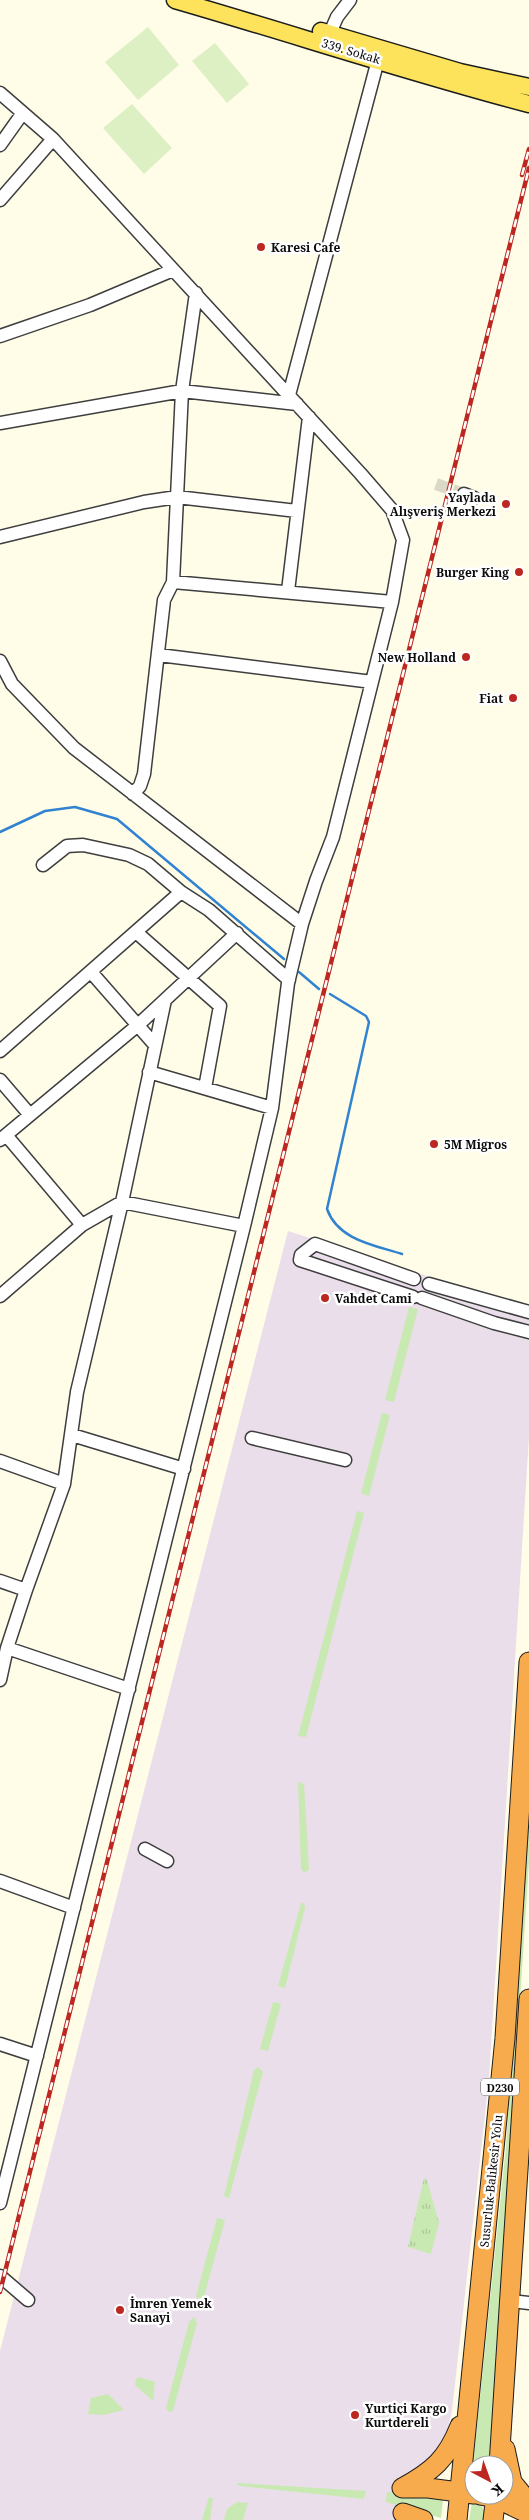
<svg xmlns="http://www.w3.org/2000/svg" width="529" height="2520" viewBox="0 0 529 2520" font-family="'Noto Serif',serif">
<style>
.industrial{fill:#eadeea}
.grass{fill:#c9e9b2}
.park{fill:url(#park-tufts)}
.pitch{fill:#ddf0c4}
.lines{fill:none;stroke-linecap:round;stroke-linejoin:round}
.stream{stroke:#3182d0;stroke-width:2.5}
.minor-tunnel{stroke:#dad9c7;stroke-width:12;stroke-dasharray:12 6;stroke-linecap:butt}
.minor-casing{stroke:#3e3e3e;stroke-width:15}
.major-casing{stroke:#1c1c1c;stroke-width:19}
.highway-casing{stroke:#1c1c1c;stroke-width:21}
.minor{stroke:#fff;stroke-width:12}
.major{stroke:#fce35b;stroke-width:16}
.highway{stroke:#f8ab4d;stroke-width:19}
.rail-casing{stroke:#bc2721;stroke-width:4.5}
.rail{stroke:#fff;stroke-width:2.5;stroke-dasharray:8;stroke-linecap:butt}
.poi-dot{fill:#bc2721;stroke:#fff;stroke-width:2}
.labels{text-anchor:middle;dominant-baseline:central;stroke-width:5;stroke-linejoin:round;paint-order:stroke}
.shield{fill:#fff;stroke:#545454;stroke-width:1}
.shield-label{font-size:11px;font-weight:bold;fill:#0b0b0b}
.street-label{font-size:12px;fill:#0b0b0b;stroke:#fff}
.poi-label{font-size:12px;font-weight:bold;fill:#0b0b0b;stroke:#fff;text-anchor:start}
</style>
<defs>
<pattern id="park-tufts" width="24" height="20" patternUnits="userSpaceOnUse" patternTransform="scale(1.25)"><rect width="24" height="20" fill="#c9e9b2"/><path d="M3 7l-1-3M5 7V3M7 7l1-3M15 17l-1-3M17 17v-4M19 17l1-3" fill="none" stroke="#abc698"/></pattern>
</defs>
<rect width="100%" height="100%" fill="#fffde8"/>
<path class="industrial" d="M288,1231L529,1309V1436L489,2079L452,2411L446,2438L440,2453L409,2475L398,2477L401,2520H0V2351Z"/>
<path class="grass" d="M409,1307L418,1309L394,1402L385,1400Z
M382,1413L390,1415L369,1496L361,1493Z
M357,1511L364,1513L306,1737L298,1736Z
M298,1782L304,1784L309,1870L304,1873L301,1869Z
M529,1802V1861L490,2464L474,2465V2467L473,2465L506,2146Z
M301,1903H304L305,1908L285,1988L278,1986Z
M273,2002L281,2004L268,2051L260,2049Z
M258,2067L263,2072L229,2198L224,2196L254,2070Z
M217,2218L225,2220L204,2297L198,2299L196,2296Z
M194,2317L197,2323L173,2411L169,2412L166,2408L189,2322Z
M139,2377L155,2382L153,2401L135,2385L136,2379Z
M108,2394L124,2410L103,2415L88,2414L91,2398Z
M238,2483L366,2491L364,2499L240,2486L237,2485Z
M387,2492L441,2497L443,2500L441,2518L386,2502Z
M209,2497L213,2498L210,2520H202Z
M237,2502L248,2503L243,2520H224L227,2509Z
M472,2502H479L484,2510V2520H469Z"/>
<path class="park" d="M424,2178L427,2180L439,2223L431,2254L408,2247Z"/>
<path class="pitch" d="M148,27L179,65L138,100L105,62Z
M215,43L249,84L227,103L192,61Z
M132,104L172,148L144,174L103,128Z"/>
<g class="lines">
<path class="stream" d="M0,832L45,811L75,807L117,819L284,959
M299,972L319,989
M330,994L366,1016L369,1022L327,1209C338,1240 374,1245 402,1254"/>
<path class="minor-tunnel" d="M436,484L464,494"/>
<defs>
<path id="minor" d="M330,33L337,17L350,0
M0,93L53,139L360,473L392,510L403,540L392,602L333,837L316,881L302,924L288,983L272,1108L244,1226L0,2203
M0,145L22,114
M0,200L53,139
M0,336L90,305L173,270
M289,395L378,60
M0,423L182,391L297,404
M464,494L474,498
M0,537L144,502L177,497L297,511
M173,582L392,602
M288,591L309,417
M159,655L372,682
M0,661L12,684L74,748L302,924
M133,794L140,786L144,774L164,600L173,582L182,391L196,293
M43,865L67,846L83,845L129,855L148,864L181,892L209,910L289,980
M136,932L220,1006L205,1088
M91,972L155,1045
M0,1051L181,892
M149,1072L272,1108
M0,1080L30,1115
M6,1135L82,1225
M0,1140L138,1025L237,933
M429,1284L529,1312
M0,1296L82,1225L122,1202L244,1226
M413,1297L300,1260L301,1255L315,1244L414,1279
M422,1298L494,1323L529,1332
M72,1435L184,1469
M252,1438L345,1460
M0,1461L64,1484
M0,1581L26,1590
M7,1648L129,1689
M0,1680L7,1648L26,1590L64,1484L77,1392L122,1202L165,1000
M145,1849L167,1861
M0,1881L74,1908
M0,2044L37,2056
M0,2276L28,2300
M511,2301L529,2303"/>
<path id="major" d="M175,0C293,34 410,73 529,104
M321,31L460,72L529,87"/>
<path id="highway" d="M505,2449L512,2482L529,2503
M499,2465L529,1999
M402,2488C433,2471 447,2459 460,2426
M406,2488H428L474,2494
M480,2495L496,2498L529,2514
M403,2513L423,2520
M457,2520L505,2038L529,1662
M493,2520L496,2495"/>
</defs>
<use href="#minor" class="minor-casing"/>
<use href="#major" class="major-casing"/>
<use href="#highway" class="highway-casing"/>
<use href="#minor" class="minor"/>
<use href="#major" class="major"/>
<use href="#highway" class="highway"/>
<defs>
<path id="rail" d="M522,175L529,149
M0,2292L529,168"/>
</defs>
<use href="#rail" class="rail-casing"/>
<use href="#rail" class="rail"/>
</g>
<g class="poi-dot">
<circle cx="261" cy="247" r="5"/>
<circle cx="506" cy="504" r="5"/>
<circle cx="519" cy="572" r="5"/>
<circle cx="466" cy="657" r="5"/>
<circle cx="513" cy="698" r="5"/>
<circle cx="434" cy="1144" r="5"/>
<circle cx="325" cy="1298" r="5"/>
<circle cx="120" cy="2310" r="5"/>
<circle cx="355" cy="2415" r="5"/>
</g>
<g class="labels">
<rect class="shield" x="481" y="2078.5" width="38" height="17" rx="4"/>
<g class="shield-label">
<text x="500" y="2087">D230</text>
</g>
<g class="street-label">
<text transform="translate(351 51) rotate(17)">339. Sokak</text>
<text transform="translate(491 2181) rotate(-84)">Susurluk-Balıkesir Yolu</text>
</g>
<g class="poi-label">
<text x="271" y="247">Karesi Cafe</text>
<text x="496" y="497" text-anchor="end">Yaylada<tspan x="496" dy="14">Alışveriş Merkezi</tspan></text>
<text x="509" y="572" text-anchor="end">Burger King</text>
<text x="456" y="657" text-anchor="end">New Holland</text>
<text x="503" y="698" text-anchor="end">Fiat</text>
<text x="444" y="1144">5M Migros</text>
<text x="335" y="1298">Vahdet Cami</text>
<text x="130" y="2303">İmren Yemek<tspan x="130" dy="14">Sanayi</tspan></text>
<text x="365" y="2408">Yurtiçi Kargo<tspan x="365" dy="14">Kurtdereli</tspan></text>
</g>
</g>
<g transform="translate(489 2480) rotate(139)"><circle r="24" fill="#ffffff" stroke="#9d9d9d"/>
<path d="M0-4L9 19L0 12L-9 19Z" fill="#bc2721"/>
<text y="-8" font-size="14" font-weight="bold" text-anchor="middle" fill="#0b0b0b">K</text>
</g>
</svg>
